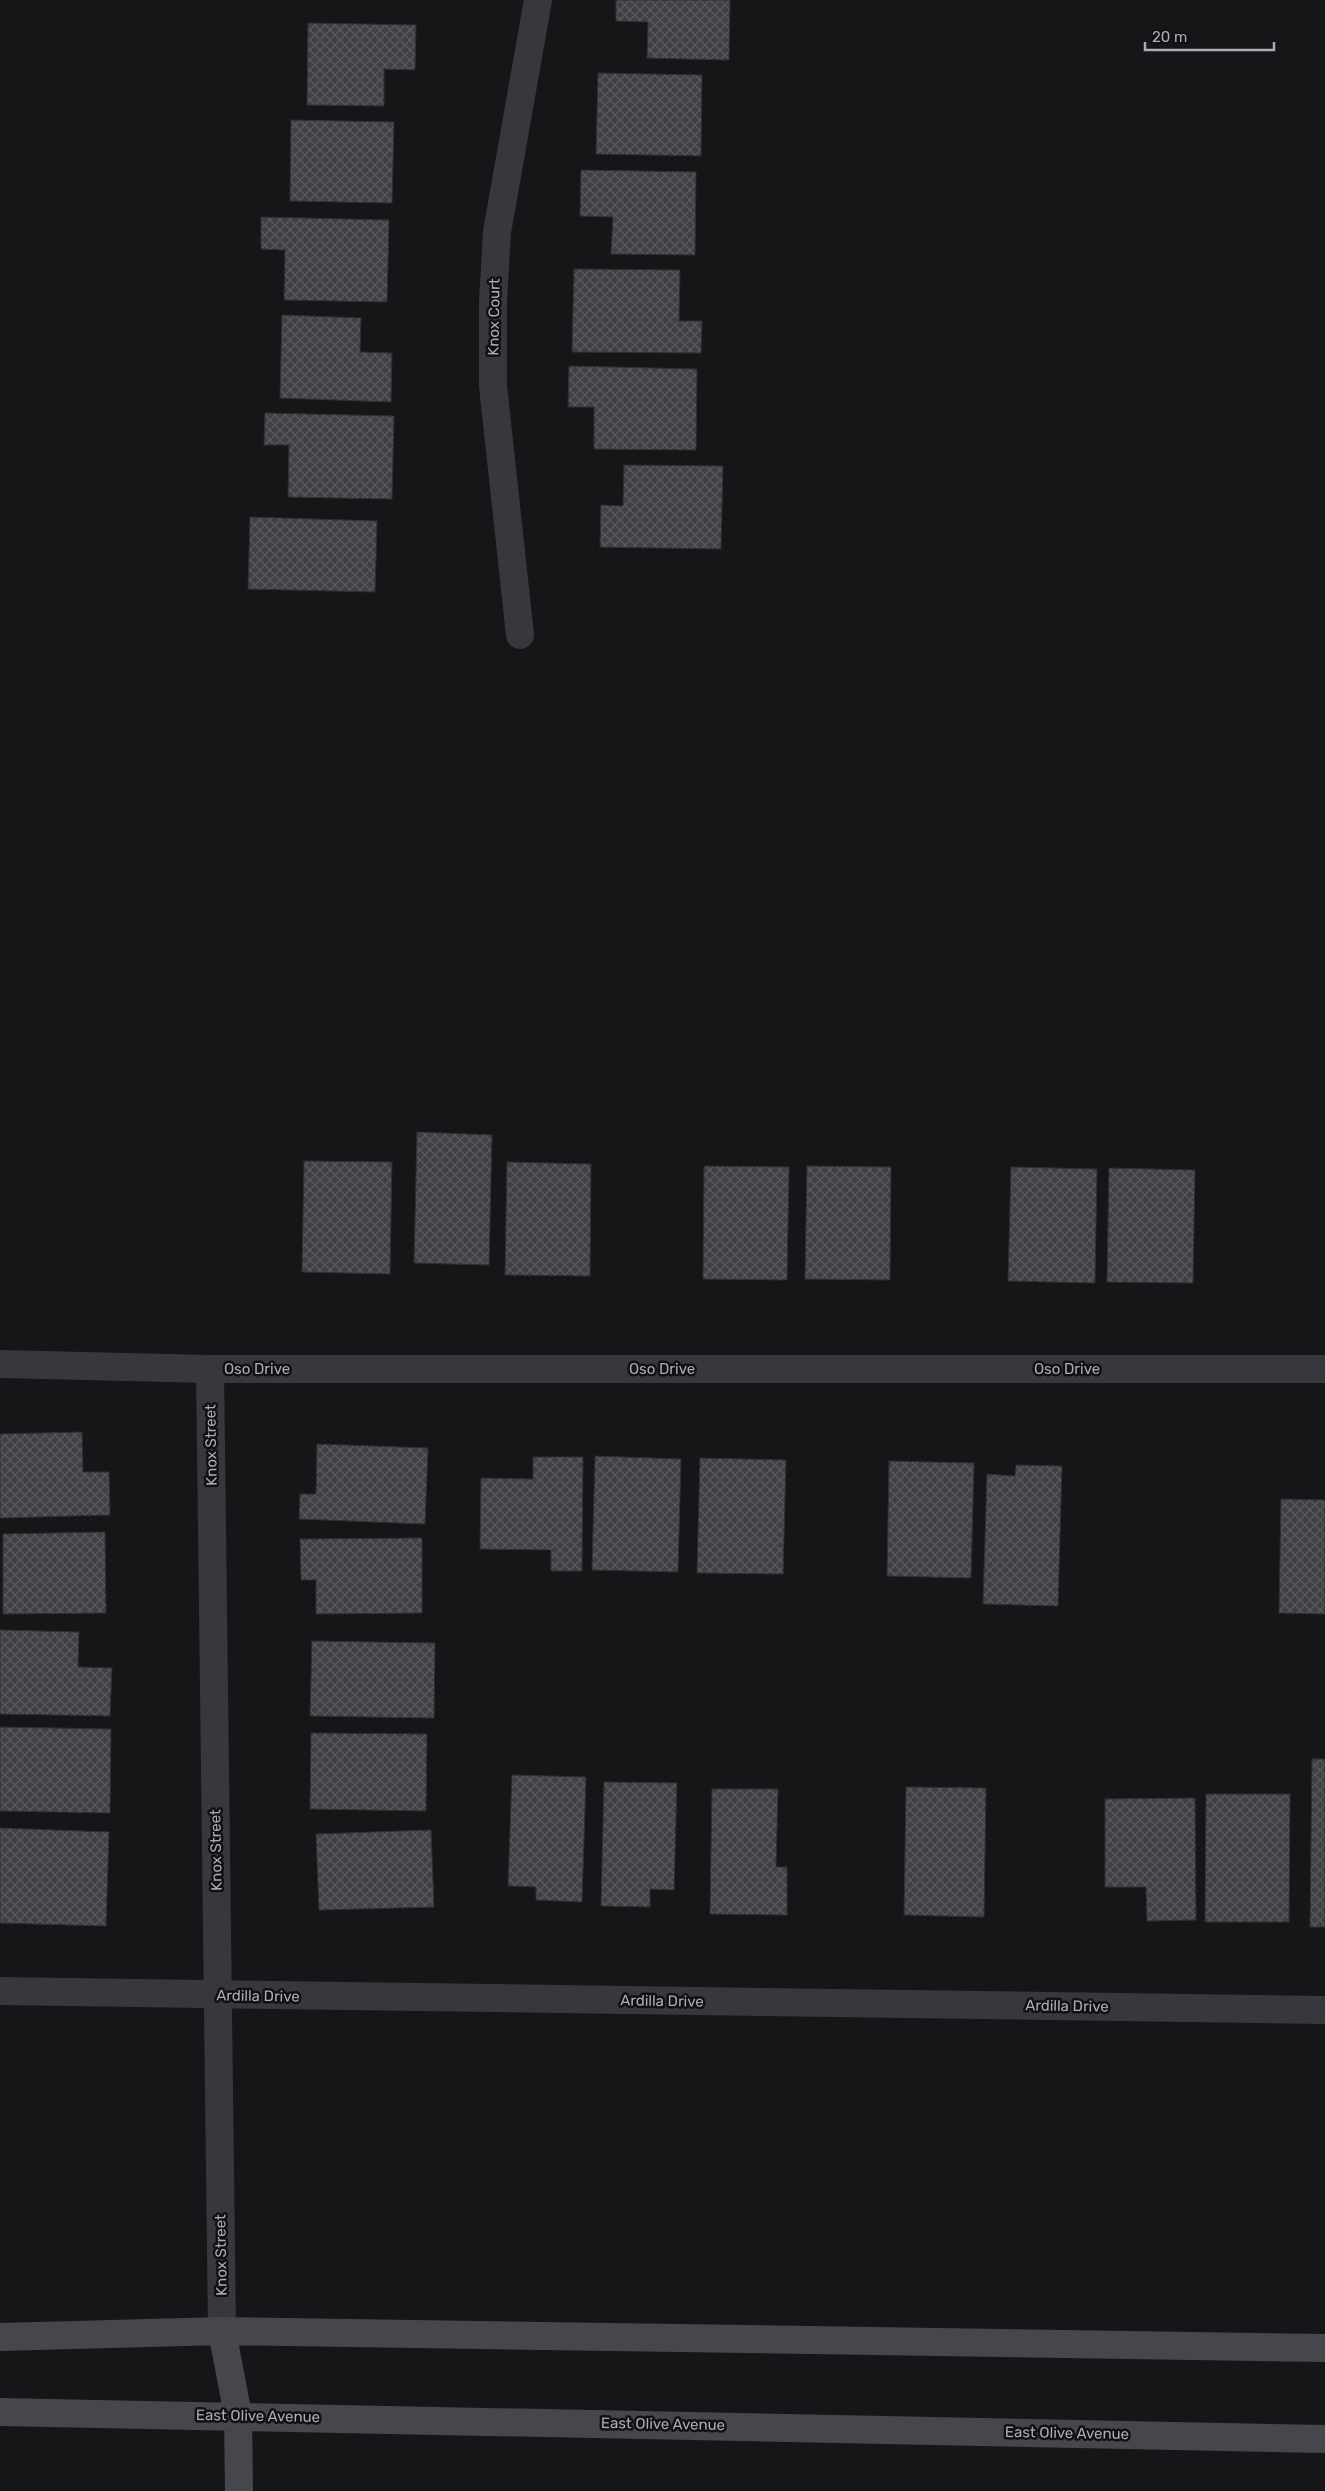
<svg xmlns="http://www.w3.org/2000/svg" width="1325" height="2491" viewBox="0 0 1325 2491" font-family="Rubik,sans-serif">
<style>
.building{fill:url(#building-cross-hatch);stroke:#303034}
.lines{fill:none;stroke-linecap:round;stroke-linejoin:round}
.street{stroke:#37383d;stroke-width:28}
.secondary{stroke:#45474d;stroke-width:28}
.labels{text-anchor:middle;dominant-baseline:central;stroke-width:5;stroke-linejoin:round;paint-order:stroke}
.street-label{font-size:15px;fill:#a8adb8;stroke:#111113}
</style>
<defs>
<pattern id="building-cross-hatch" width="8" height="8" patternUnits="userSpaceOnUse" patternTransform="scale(1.25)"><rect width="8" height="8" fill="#404145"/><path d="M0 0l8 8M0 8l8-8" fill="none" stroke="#595a5e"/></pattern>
</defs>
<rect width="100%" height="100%" fill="#161618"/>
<path class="building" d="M616,0H730L729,60L647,58L648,22L616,21Z
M308,23L416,25L415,70L384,69V106L307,105Z
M598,73L702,75L701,156L596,154Z
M291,120L394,122L392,203L290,201Z
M581,170L696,172L695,255L611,254L613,217L580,216Z
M261,217L389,220L387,302L284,300L285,250L261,249Z
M574,269L680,270L679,321H702L701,353L572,352Z
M282,315L361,318L360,352L392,353L391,402L280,398Z
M569,366L697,369L696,450L594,449V407H568Z
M265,413L394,416L392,499L288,497L289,445H264Z
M624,465L723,466L721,549L600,547L601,505L623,506Z
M250,517L377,521L375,592L248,589Z
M417,1132L492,1135L489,1265L414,1263Z
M304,1161L392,1162L390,1274L302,1272Z
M507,1162L591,1164L590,1276L505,1275Z
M704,1166L789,1167L787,1280L703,1279Z
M807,1166L891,1167L890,1280L805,1279Z
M1011,1167L1097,1169L1095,1283L1008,1281Z
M1109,1168L1195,1170L1193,1283L1107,1282Z
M82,1432L83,1472H109L110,1515L0,1518V1434Z
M317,1444L428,1448L425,1524L299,1519L300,1494H316Z
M595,1456L681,1459L678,1572L592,1570Z
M533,1457H583L582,1571H551V1550L480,1549L481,1478L533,1479Z
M700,1458L786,1460L783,1574L697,1573Z
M889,1461L974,1463L971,1578L887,1576Z
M1016,1465L1062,1466L1058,1606L983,1604L987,1474L1015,1476Z
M1281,1499L1325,1500V1614L1279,1613Z
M105,1532L106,1613L3,1614V1534Z
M422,1538V1613L316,1614V1580H301L300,1539Z
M0,1630L79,1632L78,1667L112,1668L110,1716L0,1714Z
M312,1641L435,1643L434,1718L310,1716Z
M0,1727L111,1729L110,1813L0,1811Z
M311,1733L427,1734L426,1811L310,1809Z
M1312,1759H1325V1927H1310Z
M512,1775L586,1777L582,1902L536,1900V1887L508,1886Z
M604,1782L677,1783L674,1890L650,1889V1907L601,1906Z
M906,1787L986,1788L984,1917L904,1915Z
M712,1789H778L776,1867H787V1915L710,1914Z
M1206,1794H1290L1289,1922H1205Z
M1195,1798L1196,1920L1147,1921L1146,1887H1105V1799Z
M0,1828L109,1832L106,1926L0,1923Z
M431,1830L434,1907L319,1910L316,1834Z"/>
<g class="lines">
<path class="street" d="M520,635L493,386V302L497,232L538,0
M0,1364L210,1369H1325
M210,1369L222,2331
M0,1991L1325,2010"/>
<path class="secondary" d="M222,2331L238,2415L239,2491
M0,2337L222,2331L1325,2348
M0,2412L1325,2439"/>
</g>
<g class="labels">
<g class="street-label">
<text transform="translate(494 317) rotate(-89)">Knox Court</text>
<text x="257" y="1369">Oso Drive</text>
<text x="662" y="1369">Oso Drive</text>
<text x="1067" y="1369">Oso Drive</text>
<text transform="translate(211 1445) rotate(-91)">Knox Street</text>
<text transform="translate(216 1850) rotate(-91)">Knox Street</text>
<text transform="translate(258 1996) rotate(1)">Ardilla Drive</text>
<text transform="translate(662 2001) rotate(1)">Ardilla Drive</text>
<text transform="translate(1067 2006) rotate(1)">Ardilla Drive</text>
<text transform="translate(221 2255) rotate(-91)">Knox Street</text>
<text transform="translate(258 2416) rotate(1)">East Olive Avenue</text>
<text transform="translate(663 2424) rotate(1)">East Olive Avenue</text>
<text transform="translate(1067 2433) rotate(1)">East Olive Avenue</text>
</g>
</g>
<path d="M1145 42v8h129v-8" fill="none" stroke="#a8adb8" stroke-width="2.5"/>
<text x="1152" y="42" font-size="15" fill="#a8adb8" stroke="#111113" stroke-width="4" paint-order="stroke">20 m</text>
</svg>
